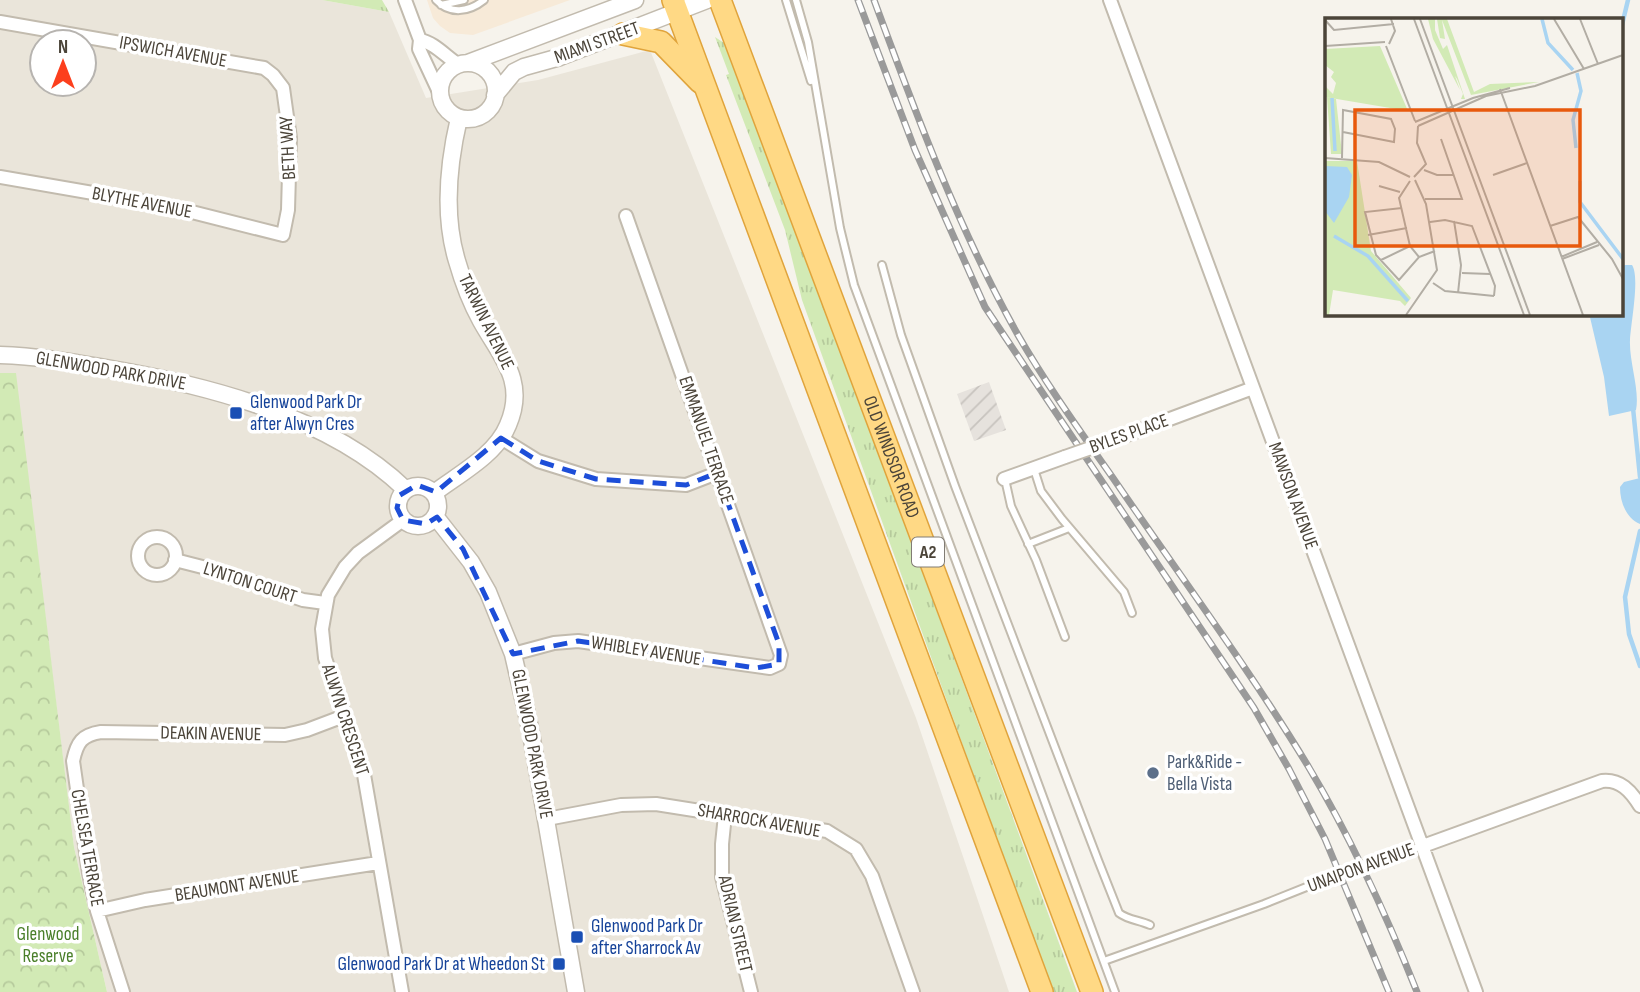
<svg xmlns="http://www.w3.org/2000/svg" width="1640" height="992" viewBox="0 0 1640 992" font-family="'Sofia Sans Condensed',sans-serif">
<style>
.residential{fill:#eae5da;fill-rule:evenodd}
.commercial{fill:#f7ead8}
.industrial{fill:url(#industrial-furrows)}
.grass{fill:url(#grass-tufts)}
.park{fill:url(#park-crowns)}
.water{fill:#a9d4f2}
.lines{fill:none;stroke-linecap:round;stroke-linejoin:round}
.stream{stroke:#a9d4f2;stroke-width:4.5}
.service-casing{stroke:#c2bbae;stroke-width:10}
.minor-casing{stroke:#c2bbae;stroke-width:16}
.tertiary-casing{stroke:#c2bbae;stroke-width:19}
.trunk-casing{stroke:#e0a43c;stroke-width:24}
.service{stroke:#fff;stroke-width:6}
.minor{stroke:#fff;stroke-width:12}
.tertiary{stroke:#fff;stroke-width:16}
.trunk{stroke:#ffd985;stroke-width:21}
.rail-casing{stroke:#9a9a9a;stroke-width:7}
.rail{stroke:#fff;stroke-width:4.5;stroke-dasharray:13;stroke-linecap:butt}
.service-bridge-casing{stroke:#c2bbae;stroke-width:10;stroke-linecap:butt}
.minor-bridge-casing{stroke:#c2bbae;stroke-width:16;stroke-linecap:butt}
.service-bridge{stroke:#fff;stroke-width:6}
.minor-bridge{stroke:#fff;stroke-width:12}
.marked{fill:none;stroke:#1d4ed8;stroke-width:5;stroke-dasharray:14 9;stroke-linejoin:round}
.transit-dot{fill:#1a4fb4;stroke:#fff;stroke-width:2.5}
.service-dot{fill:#5c6f8a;stroke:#fff;stroke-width:2.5}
.labels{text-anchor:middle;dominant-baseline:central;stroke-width:7;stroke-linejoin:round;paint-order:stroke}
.shield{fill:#fff;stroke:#817c74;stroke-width:2}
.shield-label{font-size:18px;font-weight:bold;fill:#4b4439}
.street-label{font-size:19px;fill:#4b4439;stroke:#fff}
.transit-label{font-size:19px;fill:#164399;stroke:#fff;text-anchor:start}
.service-label{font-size:19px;fill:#4e5e75;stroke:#fff;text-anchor:start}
.park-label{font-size:19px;fill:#4a7f2a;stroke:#fff}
.inset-river{fill:none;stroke:#a9d4f2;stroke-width:3.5}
.inset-road{fill:none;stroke:#b2ada4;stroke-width:2}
.view{fill:#e8590c;fill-opacity:0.15;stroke:#e8590c;stroke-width:3.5}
.inset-edge{fill:none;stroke:#4b4439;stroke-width:3.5}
</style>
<defs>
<pattern id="industrial-furrows" width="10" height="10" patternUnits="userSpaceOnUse" patternTransform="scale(1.75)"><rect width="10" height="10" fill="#e6e2dd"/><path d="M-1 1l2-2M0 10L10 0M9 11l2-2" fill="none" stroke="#c7c3be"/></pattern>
<pattern id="grass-tufts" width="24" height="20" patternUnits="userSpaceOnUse" patternTransform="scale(1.75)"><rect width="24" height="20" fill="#d2eab5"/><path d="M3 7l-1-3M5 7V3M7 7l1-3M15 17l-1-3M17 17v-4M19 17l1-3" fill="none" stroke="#b6ca9c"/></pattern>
<pattern id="park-crowns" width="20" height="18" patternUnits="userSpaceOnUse" patternTransform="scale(1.75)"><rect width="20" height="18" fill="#d2eab5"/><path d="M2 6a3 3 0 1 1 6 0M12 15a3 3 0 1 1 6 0" fill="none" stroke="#b6ca9c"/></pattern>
</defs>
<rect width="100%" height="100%" fill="#f6f3ec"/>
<path class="residential" d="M0,0H322L389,12L426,98L538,80L650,50L916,718L1009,992H107L74,847L15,373H0ZM42,42H84V84H42Z"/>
<path class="commercial" d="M427,0H570L473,35L450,33L440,26L433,18Z"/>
<path class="industrial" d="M989,382L1006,430L974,441L957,394Z"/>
<path class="grass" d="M322,0H382L389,12Z
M715,37L724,43L729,56L732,55L1077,992H1052L802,300L785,230L726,75L729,74Z"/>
<path class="park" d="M0,373H16L74,847L107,992H0Z"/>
<path class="water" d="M1625,265H1632C1640,277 1631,322 1630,340C1629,362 1640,390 1636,410L1609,416L1604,377L1589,313H1621V268Z
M1640,478V524C1626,518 1620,502 1620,487L1624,482Z"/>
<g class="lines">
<path class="stream" d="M1621,29L1628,0
M1633,408L1640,477
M1640,531L1625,597L1629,634L1640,666"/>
<defs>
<path id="service" d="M436,0C450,15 469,12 484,0
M786,0L811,81
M796,0L808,42L840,228L854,285L1115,992
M441,5L464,0
M882,265L901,335L955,486L1098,860L1119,913C1128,920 1139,920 1150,925
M1034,469L1041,491L1062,519L1124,592L1132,613
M1005,479L1011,506L1036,560L1065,637
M1028,544L1069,528
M1377,859L1423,846
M1104,961L1264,904L1324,880"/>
<path id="minor" d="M405,0L420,40L419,49L440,94
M1110,0L1476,992
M0,22L264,68L273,75L283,88L290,138L288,210L283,235L168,206L0,177
M420,40C435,43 446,57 459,65
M501,438L538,461L596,479L686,485L717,473
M1108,442L1253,388
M1004,479L1065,457
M138 556a19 19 0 1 1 38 0a19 19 0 1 1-38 0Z
M175,560L222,572L303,600L325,603
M513,654L554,643L578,641L770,668L779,664L781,655L626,216
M725,815L722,844V877L751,992
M547,819L621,805L656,804L827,831L856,849L872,876L913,992
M1423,846L1602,781C1620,779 1631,791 1640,806
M97,911L145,900L378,863
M123,992L97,911L89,873L73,761C77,742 82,735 101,732L285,735L307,730L344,716
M402,992L363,769L325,658L322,629L328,595L345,567L358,553L403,520"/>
<path id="tertiary" d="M468,63L635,0
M440 91a28 28 0 1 1 56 0a28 28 0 1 1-56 0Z
M495,95L514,72L524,67L560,57L707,0
M0,355C36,356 71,362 106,368C207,385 329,416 405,489
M398 506a20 20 0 1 1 40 0a20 20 0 1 1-40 0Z
M434,493C459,474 496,455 508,425C527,381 501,357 481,321C471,303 463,282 457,261C443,215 448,165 459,118
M435,516L471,562L488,592L513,654L530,728L576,992"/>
<g id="trunk">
<path d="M673,0L1042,992"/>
<path id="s1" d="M720,0L1092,992"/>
<path d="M623,34L661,42L700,82"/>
</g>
</defs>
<use href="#service" class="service-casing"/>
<use href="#minor" class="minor-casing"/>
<use href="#tertiary" class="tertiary-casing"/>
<use href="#trunk" class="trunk-casing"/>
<use href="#service" class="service"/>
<use href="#minor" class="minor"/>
<use href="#tertiary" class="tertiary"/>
<use href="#trunk" class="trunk"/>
<defs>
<path id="rail" d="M858,0L915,150L985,307L1254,708L1289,769L1325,839L1389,992
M874,0C916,114 958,228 1018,335C1046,384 1080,431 1113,478C1178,573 1248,667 1308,766C1351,838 1386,914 1417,992"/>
</defs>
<use href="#rail" class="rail-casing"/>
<use href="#rail" class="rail"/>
<defs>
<path id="service-bridge" d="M1324,880L1377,859"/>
<path id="minor-bridge" d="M1065,457L1108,442"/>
</defs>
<use href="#service-bridge" class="service-bridge-casing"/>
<use href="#minor-bridge" class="minor-bridge-casing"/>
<use href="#service-bridge" class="service-bridge"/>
<use href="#minor-bridge" class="minor-bridge"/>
</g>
<path class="marked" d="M501,438L538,461L596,479L686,485L717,473L779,644V664L756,668L578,641L513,654L463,549L437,517L426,524L403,520L397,508L400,495L417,485L436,492Z"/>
<g class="transit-dot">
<rect x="229" y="406" width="14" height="14" rx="3.5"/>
<rect x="570" y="930" width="14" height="14" rx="3.5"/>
<rect x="552" y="957" width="14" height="14" rx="3.5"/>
</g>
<circle class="service-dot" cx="1153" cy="773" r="7"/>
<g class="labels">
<rect class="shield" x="912" y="537.5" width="32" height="29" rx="5"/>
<g class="shield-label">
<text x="928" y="552">A2</text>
</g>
<g class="street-label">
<text transform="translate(597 43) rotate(-20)">MIAMI STREET</text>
<text transform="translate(173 52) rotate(10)">IPSWICH AVENUE</text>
<text transform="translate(288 148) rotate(-93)">BETH WAY</text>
<text transform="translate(142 203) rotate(11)">BLYTHE AVENUE</text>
<text transform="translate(486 322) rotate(64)">TARWIN AVENUE</text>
<text transform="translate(111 371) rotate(10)">GLENWOOD PARK DRIVE</text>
<text transform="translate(1129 434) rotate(-20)">BYLES PLACE</text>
<text transform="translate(706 440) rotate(71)">EMMANUEL TERRACE</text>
<text stroke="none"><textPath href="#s1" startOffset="488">OLD WINDSOR ROAD</textPath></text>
<text transform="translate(1293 496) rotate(70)">MAWSON AVENUE</text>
<text transform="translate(250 583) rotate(18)">LYNTON COURT</text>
<text transform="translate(646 651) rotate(9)">WHIBLEY AVENUE</text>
<text transform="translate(345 720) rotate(72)">ALWYN CRESCENT</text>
<text transform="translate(211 734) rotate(1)">DEAKIN AVENUE</text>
<text transform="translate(532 744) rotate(79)">GLENWOOD PARK DRIVE</text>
<text transform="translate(759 821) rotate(10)">SHARROCK AVENUE</text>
<text transform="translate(87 848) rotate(80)">CHELSEA TERRACE</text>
<text transform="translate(1361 868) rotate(-20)">UNAIPON AVENUE</text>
<text transform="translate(237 886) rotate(-9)">BEAUMONT AVENUE</text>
<text transform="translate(735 924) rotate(77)">ADRIAN STREET</text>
</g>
<g class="transit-label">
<text x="250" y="402">Glenwood Park Dr<tspan x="250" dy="22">after Alwyn Cres</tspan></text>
<text x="591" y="926">Glenwood Park Dr<tspan x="591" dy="22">after Sharrock Av</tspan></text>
<text x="545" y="964" text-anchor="end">Glenwood Park Dr at Wheedon St</text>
</g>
<g class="service-label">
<text x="1167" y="762">Park&amp;Ride -<tspan x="1167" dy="22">Bella Vista</tspan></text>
</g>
<g class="park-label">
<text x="48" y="934">Glenwood<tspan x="48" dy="22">Reserve</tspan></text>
</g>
</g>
<g transform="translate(1325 18)">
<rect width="298" height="298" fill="#f6f3ec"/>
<path d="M103,1H110V12L118,31L122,27L140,81H136L138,76L132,61L130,58L135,72L108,21ZM112,1H122L149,74L165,66L214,64L146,77L117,2L120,21L115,20ZM55,28L83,93L0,79V68L8,76L11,65L6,59L9,54L0,47V31Z" fill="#d2eab5"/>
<path d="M2,79L11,81L17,136H6ZM0,143H32L46,233L86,280L80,288L75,283L8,272L4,297H0Z" fill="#d2eab5"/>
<path d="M0,148L22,149L27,157L24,179L9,205L0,193Z" fill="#a9d4f2"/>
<path class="inset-river" d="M217,1L223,25L248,52M7,80L10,133M251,130L248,102L256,73L252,55M255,163V184L298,241M9,218L43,238L83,283"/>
<path class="inset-road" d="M89,1L199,297M95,1L205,297M229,1L259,51M255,1L273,46M0,2L9,12L69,6M64,26L70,13L66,1M0,28L60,24M61,28L90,103M175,71L258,297M90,104L148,80L185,70M93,108L161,78L210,68L298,37M0,140L54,144L85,159M17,140L18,92L66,101L70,111L69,124L18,114M99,152L112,157H128M168,157L202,145M89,159L101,146L92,125L93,108M85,163L74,180L85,228L94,239M54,168L75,174M100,181H137L116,121M77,190L40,194L51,237L74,262L94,239L110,233M129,203L136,247L133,275M105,204L120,202L147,208L170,268L169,278M225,208L253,199L287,241L298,261M43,217L82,210M236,239L272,224M237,241L274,227M56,242L85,228M137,255L165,256M108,265L120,273L169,278M81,297L112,252L101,186L90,162"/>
<path class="view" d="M30,92H255V228H30Z"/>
<rect width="298" height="298" class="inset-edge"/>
</g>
<g transform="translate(63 63)"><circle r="33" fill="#ffffff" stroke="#b7b4b0" stroke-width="2"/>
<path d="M0-5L12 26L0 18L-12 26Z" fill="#fc3f1d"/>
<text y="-10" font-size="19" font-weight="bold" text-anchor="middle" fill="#4b4439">N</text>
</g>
</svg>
